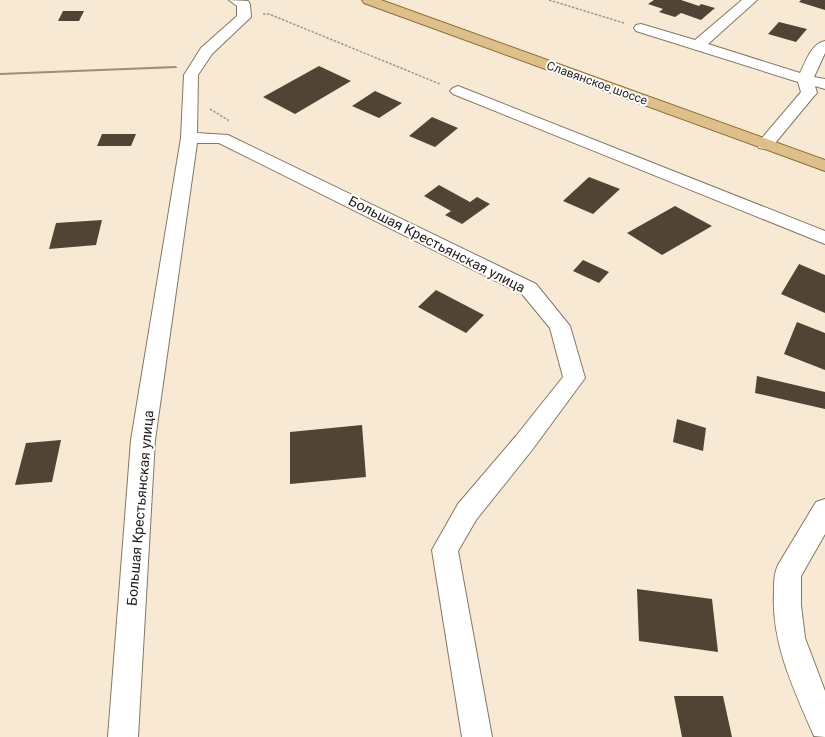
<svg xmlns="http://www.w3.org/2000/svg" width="825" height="737" viewBox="0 0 825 737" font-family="Roboto,sans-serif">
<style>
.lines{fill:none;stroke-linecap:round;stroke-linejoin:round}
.stream{fill:#a18e70;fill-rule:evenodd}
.building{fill:#504534}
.minor-casing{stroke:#847865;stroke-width:2}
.major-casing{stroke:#8d6a2f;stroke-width:2}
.path{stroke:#a19787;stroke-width:1.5;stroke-dasharray:2.5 1.5;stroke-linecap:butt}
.minor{fill:#fff;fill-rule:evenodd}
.major{fill:#ddbf8b;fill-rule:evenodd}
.labels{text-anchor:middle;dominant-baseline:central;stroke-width:4;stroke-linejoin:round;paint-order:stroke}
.far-street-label{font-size:12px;fill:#221d16;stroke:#fff}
.street-label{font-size:14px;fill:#221d16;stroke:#fff}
</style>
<rect width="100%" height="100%" fill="#f7e9d4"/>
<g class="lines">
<path class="stream" d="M175,66L177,67V68L0,75V73Z"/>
</g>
<path class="building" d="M654,0H681L699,6L701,4L715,8L701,20L681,13L675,17L659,12L663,9L648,4Z
M801,0H825V10L799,2Z
M63,11H84L79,21H58Z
M779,22L807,29L796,42L768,34Z
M319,66L351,81L295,114L263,97Z
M375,91L402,103L379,118L352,106Z
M432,117L458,128L435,147L409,136Z
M102,134H136L131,146H97Z
M589,177L620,189L593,214L563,201Z
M439,185L470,202L477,197L490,204L462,224L445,215L451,211L424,196Z
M675,206L712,226L662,255L627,233Z
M102,220L96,245L49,249L56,223Z
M583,260L609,272L599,283L573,271Z
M799,264L825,275V313L781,294Z
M436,290L484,315L466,333L418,307Z
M797,322L825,333V370L784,354Z
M757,376L825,392V409L755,393Z
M677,419L706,428L703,451L673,442Z
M362,425L366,477L290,484V432Z
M61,440L52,482L15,485L26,443Z
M637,589L712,599L718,652L639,641Z
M674,696H723L732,737H682Z"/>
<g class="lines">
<defs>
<path id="minor" d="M229,0L248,1L250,4L251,17L212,54L198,75L197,133L228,135L536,284L570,326L585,378L532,450L476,520L458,551L492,737H462L432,550L458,504L516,436L563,377L550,328L522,294L219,143H197L155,440L138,737H108L131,440L181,138L184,75L201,48L237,16V6Z
M742,0H757L708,44L800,73C806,61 811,44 825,41V53L814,77L825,79V89L815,86L817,93L814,96L771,148L765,149L759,148L757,144L801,92L798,82L636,31L634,28L636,25L641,24L695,40Z
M458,86L825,231V244L453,94L450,91L453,88Z
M825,499V534L801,576V605L805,638L825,691V737L814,736C794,690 771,643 774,592C774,582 774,574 778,565L816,502Z"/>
<path id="major" d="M362,0H381L825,160V171L364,3Z"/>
</defs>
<use href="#minor" class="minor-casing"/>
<use href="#major" class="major-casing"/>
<path class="path" d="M549,0L624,23
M263,14H269L440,84
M210,109L228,120L227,122"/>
<use href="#minor" class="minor"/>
<use href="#major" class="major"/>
</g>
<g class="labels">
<g class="far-street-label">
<text transform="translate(597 83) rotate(20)">Славянское шоссе</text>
</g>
<g class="street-label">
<text transform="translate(437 244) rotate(27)">Большая Крестьянская улица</text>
<text transform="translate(140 508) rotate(-85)">Большая Крестьянская улица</text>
</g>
</g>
</svg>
